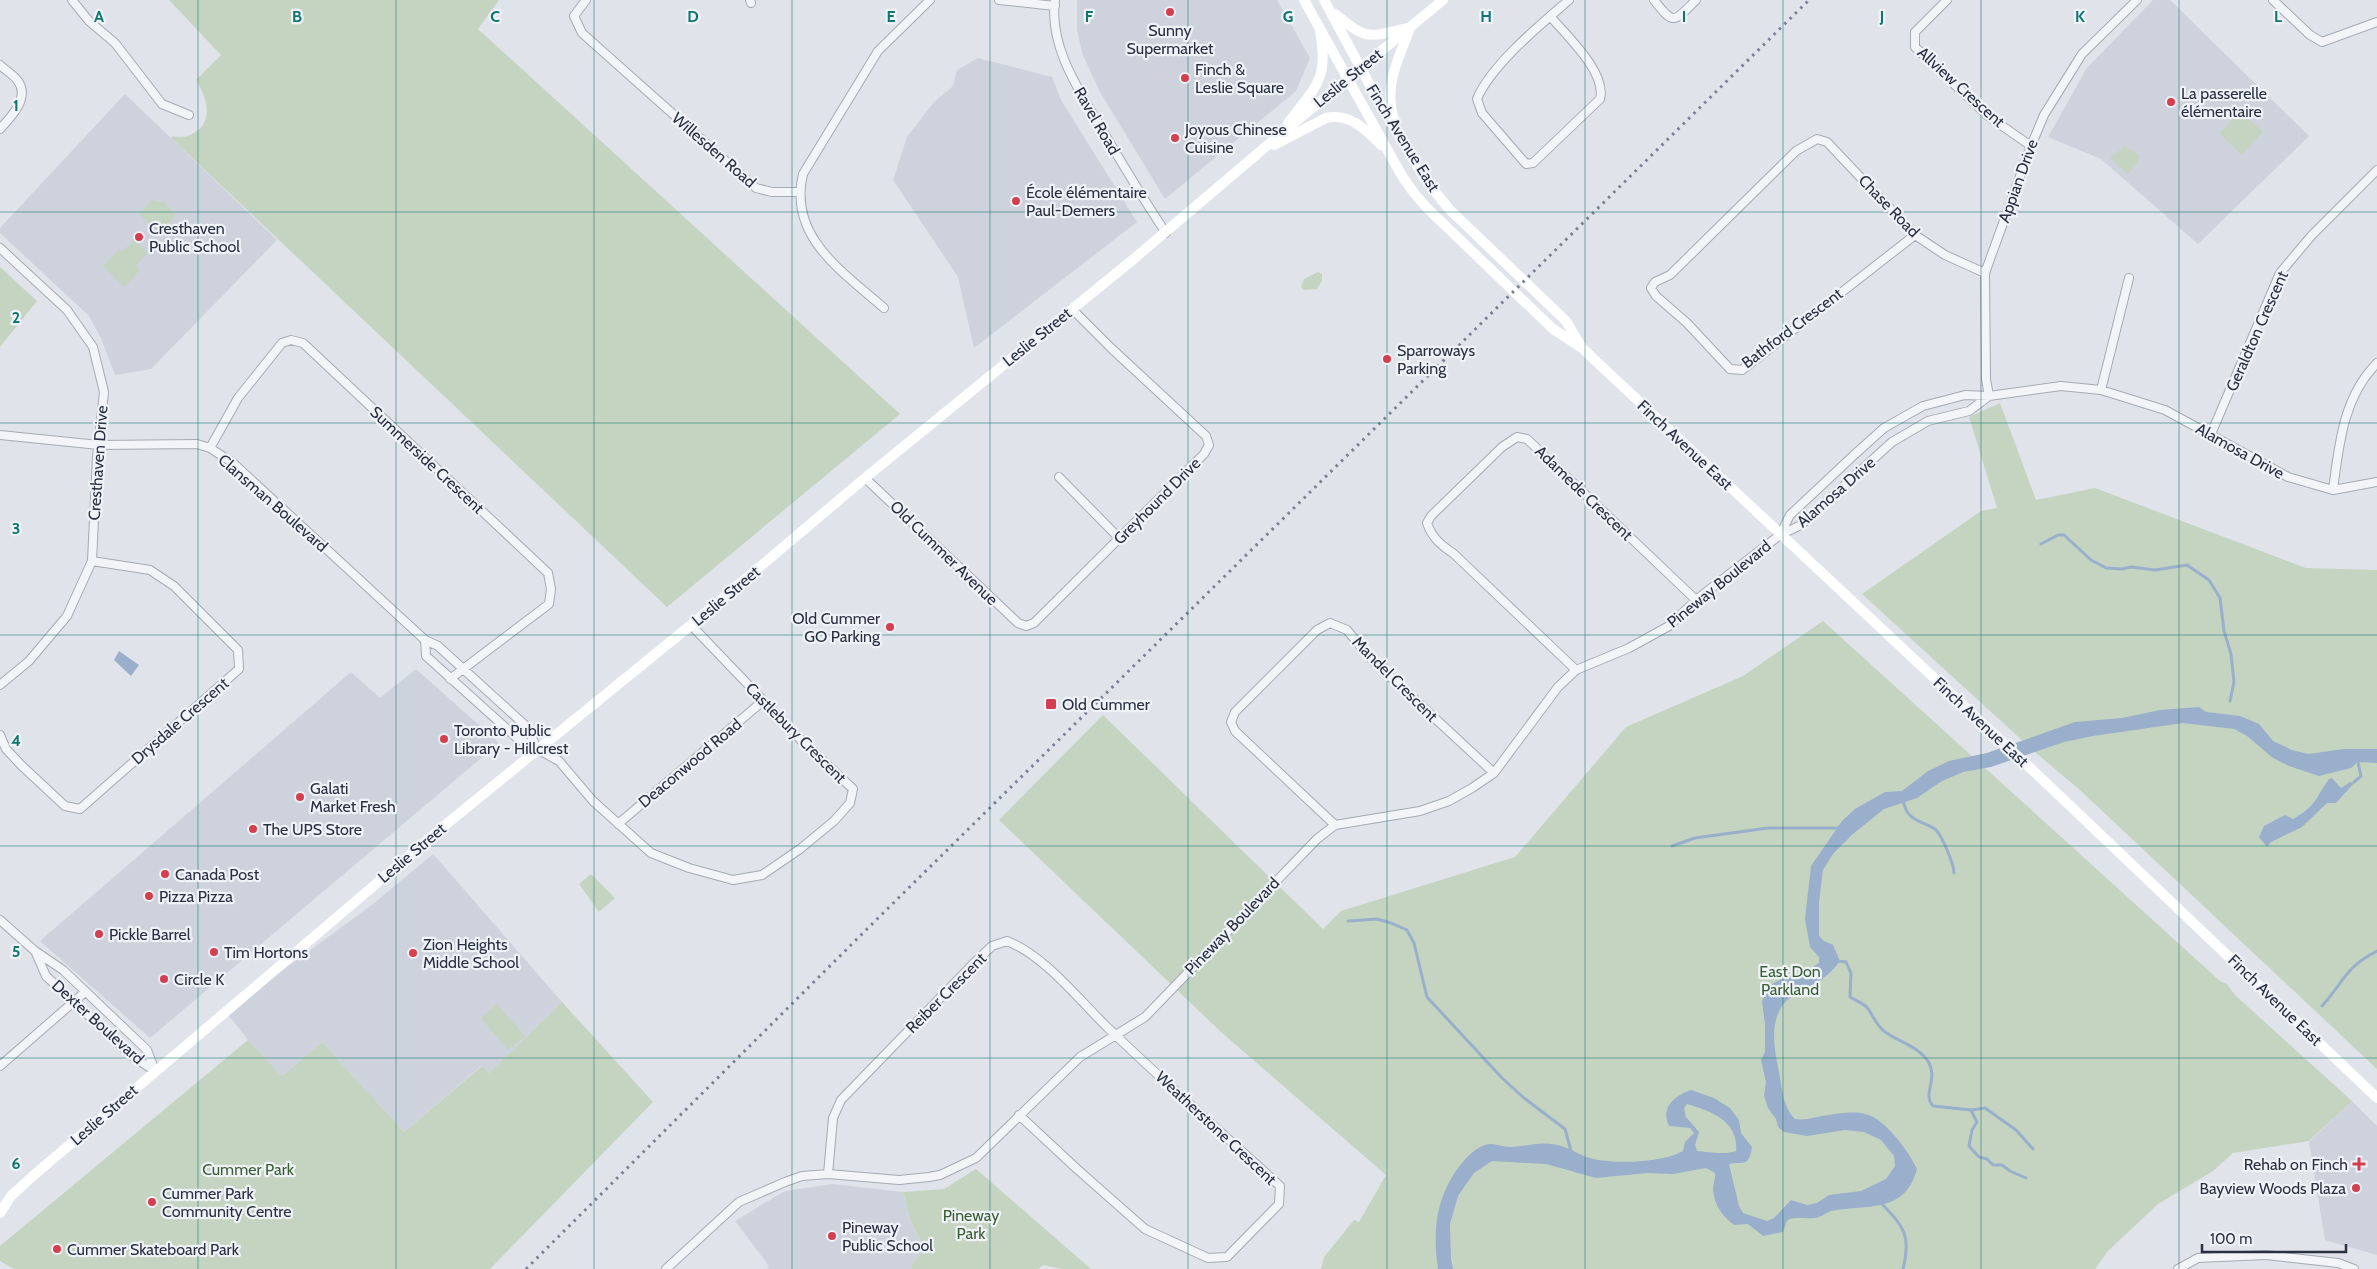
<svg xmlns="http://www.w3.org/2000/svg" width="2377" height="1269" viewBox="0 0 2377 1269" font-family="Cabin,sans-serif">
<style>
.built{fill:#ced2dc}
.green{fill:#c5d4c1}
.water{fill:#99afcb;fill-rule:evenodd}
.lines{fill:none;stroke-linecap:round;stroke-linejoin:round}
.stream{stroke:#99afcb;stroke-width:3}
.street-casing{stroke:#a5aab4;stroke-width:10}
.street{stroke:#f3f4f8;stroke-width:8}
.secondary{stroke:#fff;stroke-width:10}
.rail{stroke:#798294;stroke-width:3;stroke-dasharray:2.5 5;stroke-linecap:butt}
.grid{fill:none;stroke:#0f766e;stroke-width:1;stroke-opacity:0.55}
.poi-dot{fill:#d43f4f;stroke:#eff2f7;stroke-width:2}
.labels{text-anchor:middle;dominant-baseline:central;stroke-width:4.5;stroke-linejoin:round;paint-order:stroke}
.poi-label{font-size:16px;fill:#283042;stroke:#eff2f7;text-anchor:start}
.street-label{font-size:16px;fill:#283042;stroke:#eff2f7}
.park-label{font-size:16px;fill:#3a5e34;stroke:#eff2f7}
.grid-label{font-size:16px;text-anchor:middle;font-weight:bold;fill:#0f766e;stroke:#eff2f7;stroke-width:4.5;stroke-linejoin:round;paint-order:stroke}
</style>
<rect width="100%" height="100%" fill="#e0e3ea"/>
<path class="built" d="M1077,0H1277L1310,58L1296,91L1165,199L1100,92L1082,53L1077,29Z
M2153,0H2170L2309,136L2198,244L2101,159L2048,137L2087,68Z
M978,58L1052,77L1061,100L1137,222L974,348L958,277L893,180L907,137L934,102L953,86L957,70Z
M125,94L277,240L151,369L115,375L101,338L89,316L0,233V228Z
M416,669L499,743L150,1038L40,941L351,672L380,698Z
M433,854L562,1002L489,1073L481,1066L404,1132L322,1042L282,1076L248,1040L226,1012L373,904Z
M2352,1101L2377,1126V1255L2325,1240L2309,1142Z
M832,1184L903,1192L911,1222L925,1250L912,1263V1269H767L769,1266L735,1221L785,1191Z"/>
<path class="green" d="M169,0H499L478,29L900,414L667,607L170,137C175,136 185,138 190,135C216,124 207,98 196,80L221,55Z
M2240,111L2263,132L2242,155L2219,133Z
M2125,146L2139,155L2137,164L2127,174L2110,158Z
M152,200L165,203L176,216L159,233L139,214Z
M134,240L148,253L136,265L140,270L124,287L103,266L119,249L122,252Z
M0,267L37,301L0,347Z
M1318,272L1322,274V281L1317,289L1304,290L1301,287L1304,279Z
M2000,403L2036,500L2095,488L2306,568L2377,570V1069L2081,791L2036,753L1862,594L1981,511L1997,508L1969,417Z
M1823,621L2220,981L2227,984L2235,995L2352,1101L2309,1141L2233,1153L2213,1171L2158,1204L2108,1251L2095,1269H1321L1324,1257L1354,1220L1359,1222L1386,1175L1221,1032L999,820L1103,715L1323,929L1341,911L1515,857L1626,727L1743,676Z
M591,874L615,898L599,912L579,884Z
M562,1002L653,1102L490,1269H14L0,1261V1246L248,1040L282,1076L322,1042L404,1132L482,1066L489,1073Z
M497,1004L525,1036L508,1050L481,1018Z
M976,1169L1091,1269H1063L1043,1265L1038,1269H912V1263L925,1250L911,1222L903,1192L944,1189Z"/>
<path class="water" d="M119,651L139,665L131,676L114,660Z
M2199,707L2206,712L2240,716L2259,724L2273,741L2292,750L2308,754L2344,749H2377V763L2358,762L2351,768L2319,776L2289,766L2273,758L2247,736L2234,729L2183,723L2093,736L2064,742L1991,767L1963,772L1942,781L1917,798L1884,809L1853,834L1833,854L1823,870L1819,902V936L1824,941L1833,945L1840,961C1825,981 1817,981 1797,993C1767,1010 1773,1043 1779,1072C1782,1088 1783,1107 1795,1119C1807,1121 1817,1116 1829,1115C1840,1113 1853,1111 1865,1114C1885,1118 1909,1152 1917,1169C1905,1214 1868,1204 1831,1211C1825,1213 1821,1218 1814,1218C1807,1219 1791,1216 1787,1221C1785,1224 1785,1228 1783,1232L1763,1236L1748,1224L1734,1225C1722,1216 1714,1205 1713,1189C1713,1183 1716,1178 1715,1173L1706,1168L1673,1174L1647,1173L1596,1178L1546,1164L1492,1161L1474,1173L1458,1196L1450,1224L1451,1259L1453,1269H1438C1433,1235 1435,1203 1454,1174C1461,1163 1476,1144 1491,1144C1497,1144 1503,1147 1510,1147C1523,1147 1537,1142 1551,1144C1565,1145 1574,1152 1586,1157C1609,1165 1663,1163 1683,1151L1685,1142L1694,1133L1690,1128L1669,1126C1660,1108 1675,1095 1691,1090L1714,1098L1730,1108L1739,1120L1741,1133L1752,1147C1749,1168 1743,1161 1729,1164L1739,1206L1743,1213L1767,1221L1774,1218L1791,1200L1807,1205L1817,1203L1829,1195L1861,1191L1886,1179L1895,1166L1894,1156L1881,1140L1864,1132L1845,1130L1807,1136L1784,1132L1778,1127L1776,1119L1768,1108L1764,1096L1766,1082L1761,1060L1765,1052V1024L1762,1002L1767,987C1783,976 1802,974 1819,963V957L1810,947L1805,919L1811,866L1842,821L1855,809L1885,792L1902,791L1928,771L1949,761L1987,753L2075,722L2122,718L2160,710ZM1687,1104C1711,1111 1739,1121 1736,1151C1726,1155 1708,1152 1697,1151L1695,1145L1699,1132L1686,1117L1684,1108Z
M2332,778L2341,788L2350,782L2354,783L2336,803H2327L2302,827L2271,842L2267,847L2259,837L2264,826L2285,815L2293,819C2316,806 2315,799 2329,779Z"/>
<g class="lines">
<path class="stream" d="M2041,544L2058,535H2064L2091,560L2106,568L2122,569L2131,567L2155,570L2187,565L2209,580L2220,598L2224,631L2231,654L2234,682L2230,701
M2354,782L2361,776L2357,758
M1903,800C1907,823 1923,820 1936,830C1942,836 1954,864 1954,873
M1672,846L1695,838L1768,828H1839
M1348,921L1377,919L1391,923L1407,930L1414,943L1427,997L1502,1078L1524,1098L1565,1129L1571,1151
M1838,961L1846,962L1851,973L1850,997C1856,1001 1866,1004 1869,1010C1874,1018 1877,1026 1885,1032C1899,1042 1920,1047 1929,1063C1938,1080 1922,1094 1933,1106L1971,1110L1985,1108L2016,1130L2033,1149
M2322,1006C2344,982 2345,967 2377,951
M1971,1110L1977,1122L1972,1130L1969,1146L1979,1157L1987,1159L1993,1165H2002L2010,1171L2026,1178
M1882,1201V1204C1905,1228 1911,1236 1903,1269"/>
<defs>
<path id="street" d="M72,0L89,21L115,43L162,104L189,115
M586,0L574,16L582,33L756,188L772,192H799
M750,0L751,3
M999,0L1055,6
M1055,0C1048,50 1084,97 1107,138C1126,170 1145,202 1166,233
M1654,0C1674,26 1674,22 1696,0
M1947,0L1915,32V47L1988,116L2031,146
M2273,0L2310,35L2322,42L2377,22
M1550,16C1567,36 1607,73 1600,99L1533,163L1526,164L1482,113L1477,99C1491,65 1540,25 1569,0
M0,65C5,70 14,75 18,81C30,98 11,117 0,129
M1915,235L1742,370L1730,369L1687,323L1656,296L1651,288L1655,282L1670,275L1796,151L1817,139L1827,142L1915,235L1945,255L1985,273
M0,248L67,310L93,347L104,392L97,457L92,561L67,616L29,661L0,685
M884,308C842,271 788,237 803,174L878,51L930,0
M2101,390L2129,278
M1989,396L1986,379L1985,273L2031,146L2044,115L2082,54L2137,0
M2211,434L2280,273L2312,235L2377,170
M0,435L99,445L197,444L210,448L233,463L425,640L438,646L527,727L537,749
M210,448L238,398L282,343L291,340L303,343L548,573L551,589L549,604L450,679
M1059,477L1119,538
M865,478L1018,623L1026,626L1034,623L1204,454L1209,445L1206,436L1111,348L1072,309
M2333,490C2339,445 2343,397 2377,363
M1780,535L1790,515L1854,455L1884,428L1923,406L1965,395L1989,396L2061,386L2101,390L2165,410L2288,477L2333,490L2377,482
M425,640L426,656L517,738L559,761L593,801L651,853L689,868L733,880L762,875L800,849L834,821L850,803L853,789L802,741L691,625
M1576,670L1454,554C1441,545 1432,538 1427,523L1431,516L1502,447L1517,437L1527,439L1696,600
M0,735L6,749L22,766L65,806L80,809L239,669L238,650L174,586L150,570L92,561
M618,824L763,701
M1335,825L1235,731L1231,722L1235,712L1317,630L1330,623L1347,630L1372,660L1494,773
M0,920L35,951L63,970L147,1050L155,1071
M36,953L46,976L132,1056L155,1071
M0,1066L85,992
M828,1174L833,1118L841,1100L974,963L992,946L1007,941C1044,955 1079,1000 1107,1027C1163,1081 1222,1133 1280,1186L1279,1204L1227,1257L1208,1258L1145,1229L1077,1169L1019,1115
M666,1269L739,1202L785,1182L802,1176L828,1174L899,1180L929,1177L940,1175L976,1158L1080,1057L1145,1017L1317,839L1335,825L1420,811L1449,801L1472,788L1494,773L1558,687L1576,670L1629,648L1669,626L1696,600L1780,535L1801,525L1892,442L1928,421L1969,411L1989,396
M2178,1269L2198,1258L2266,1255L2338,1263L2354,1269"/>
</defs>
<use href="#street" class="street-casing"/>
<use href="#street" class="street"/>
<path class="secondary" d="M1304,0L1402,176L1414,193L1428,209L1553,329L1582,348L2043,780L2377,1098
M1324,0L1372,89L1424,178L1449,209L1566,321L1582,348
M1335,14C1367,40 1368,38 1407,28
M1394,119C1383,86 1399,58 1410,28
M1288,123C1316,86 1329,80 1320,31
M1274,145L1326,118C1349,113 1366,129 1381,145
M0,1213L11,1196L34,1175L444,826L691,625L865,478L1130,262L1276,138L1443,0"/>
<path class="rail" d="M526,1269L866,930L1809,0"/>
</g>
<path class="grid" d="M198,0V1269M396,0V1269M594,0V1269M792,0V1269M990,0V1269M1188,0V1269M1387,0V1269M1585,0V1269M1783,0V1269M1981,0V1269M2179,0V1269M0,212H2377M0,423H2377M0,635H2377M0,846H2377M0,1058H2377"/>
<g class="poi-dot">
<circle cx="1170" cy="12" r="5"/>
<circle cx="1185" cy="78" r="5"/>
<circle cx="2171" cy="102" r="5"/>
<circle cx="1175" cy="138" r="5"/>
<circle cx="1016" cy="201" r="5"/>
<circle cx="139" cy="237" r="5"/>
<circle cx="1387" cy="359" r="5"/>
<circle cx="890" cy="627" r="5"/>
<rect x="1045" y="698" width="12" height="12" rx="2.5"/>
<circle cx="444" cy="739" r="5"/>
<circle cx="300" cy="797" r="5"/>
<circle cx="253" cy="829" r="5"/>
<circle cx="165" cy="874" r="5"/>
<circle cx="149" cy="896" r="5"/>
<circle cx="99" cy="934" r="5"/>
<circle cx="214" cy="952" r="5"/>
<circle cx="413" cy="953" r="5"/>
<circle cx="164" cy="979" r="5"/>
<path d="M2356.5 1156.5h5v5h5v5h-5v5h-5v-5h-5v-5h5z"/>
<circle cx="2356" cy="1188" r="5"/>
<circle cx="152" cy="1202" r="5"/>
<circle cx="832" cy="1236" r="5"/>
<circle cx="57" cy="1249" r="5"/>
</g>
<g class="labels">
<g class="poi-label">
<text x="1170" y="30" text-anchor="middle">Sunny<tspan x="1170" dy="18">Supermarket</tspan></text>
<text x="1195" y="69">Finch &amp;<tspan x="1195" dy="18">Leslie Square</tspan></text>
<text x="2181" y="93">La passerelle<tspan x="2181" dy="18">élémentaire</tspan></text>
<text x="1185" y="129">Joyous Chinese<tspan x="1185" dy="18">Cuisine</tspan></text>
<text x="1026" y="192">École élémentaire<tspan x="1026" dy="18">Paul-Demers</tspan></text>
<text x="149" y="228">Cresthaven<tspan x="149" dy="18">Public School</tspan></text>
<text x="1397" y="350">Sparroways<tspan x="1397" dy="18">Parking</tspan></text>
<text x="880" y="618" text-anchor="end">Old Cummer<tspan x="880" dy="18">GO Parking</tspan></text>
<text x="1062" y="704">Old Cummer</text>
<text x="454" y="730">Toronto Public<tspan x="454" dy="18">Library - Hillcrest</tspan></text>
<text x="310" y="788">Galati<tspan x="310" dy="18">Market Fresh</tspan></text>
<text x="263" y="829">The UPS Store</text>
<text x="175" y="874">Canada Post</text>
<text x="159" y="896">Pizza Pizza</text>
<text x="109" y="934">Pickle Barrel</text>
<text x="423" y="944">Zion Heights<tspan x="423" dy="18">Middle School</tspan></text>
<text x="224" y="952">Tim Hortons</text>
<text x="174" y="979">Circle K</text>
<text x="2348" y="1164" text-anchor="end">Rehab on Finch</text>
<text x="2346" y="1188" text-anchor="end">Bayview Woods Plaza</text>
<text x="162" y="1193">Cummer Park<tspan x="162" dy="18">Community Centre</tspan></text>
<text x="842" y="1227">Pineway<tspan x="842" dy="18">Public School</tspan></text>
<text x="67" y="1249">Cummer Skateboard Park</text>
</g>
<g class="street-label">
<text transform="translate(1348 78) rotate(-39)">Leslie Street</text>
<text transform="translate(1961 87) rotate(42)">Allview Crescent</text>
<text transform="translate(1097 121) rotate(60)">Ravel Road</text>
<text transform="translate(1403 138) rotate(58)">Finch Avenue East</text>
<text transform="translate(714 150) rotate(41)">Willesden Road</text>
<text transform="translate(2018 181) rotate(-70)">Appian Drive</text>
<text transform="translate(1889 206) rotate(46)">Chase Road</text>
<text transform="translate(1792 328) rotate(-37)">Bathford Crescent</text>
<text transform="translate(2257 331) rotate(-66)">Geraldton Crescent</text>
<text transform="translate(1037 337) rotate(-39)">Leslie Street</text>
<text transform="translate(1685 445) rotate(43)">Finch Avenue East</text>
<text transform="translate(2240 451) rotate(29)">Alamosa Drive</text>
<text transform="translate(427 460) rotate(43)">Summerside Crescent</text>
<text transform="translate(98 463) rotate(-86)">Cresthaven Drive</text>
<text transform="translate(1836 492) rotate(-41)">Alamosa Drive</text>
<text transform="translate(1584 493) rotate(44)">Adamede Crescent</text>
<text transform="translate(1157 501) rotate(-45)">Greyhound Drive</text>
<text transform="translate(273 503) rotate(41)">Clansman Boulevard</text>
<text transform="translate(944 553) rotate(44)">Old Cummer Avenue</text>
<text transform="translate(1719 584) rotate(-39)">Pineway Boulevard</text>
<text transform="translate(726 596) rotate(-40)">Leslie Street</text>
<text transform="translate(1395 679) rotate(45)">Mandel Crescent</text>
<text transform="translate(180 721) rotate(-41)">Drysdale Crescent</text>
<text transform="translate(1981 722) rotate(43)">Finch Avenue East</text>
<text transform="translate(796 733) rotate(45)">Castlebury Crescent</text>
<text transform="translate(690 763) rotate(-40)">Deaconwood Road</text>
<text transform="translate(412 853) rotate(-40)">Leslie Street</text>
<text transform="translate(1232 926) rotate(-46)">Pineway Boulevard</text>
<text transform="translate(946 993) rotate(-45)">Reiber Crescent</text>
<text transform="translate(2275 1000) rotate(44)">Finch Avenue East</text>
<text transform="translate(98 1022) rotate(42)">Dexter Boulevard</text>
<text transform="translate(104 1115) rotate(-41)">Leslie Street</text>
<text transform="translate(1216 1128) rotate(43)">Weatherstone Crescent</text>
</g>
<g class="park-label">
<text x="1790" y="971">East Don<tspan x="1790" dy="18">Parkland</tspan></text>
<text x="248" y="1169">Cummer Park</text>
<text x="971" y="1215">Pineway<tspan x="971" dy="18">Park</tspan></text>
</g>
</g>
<g class="grid-label">
<text x="99" y="22">A</text>
<text x="297" y="22">B</text>
<text x="495" y="22">C</text>
<text x="693" y="22">D</text>
<text x="891" y="22">E</text>
<text x="1089" y="22">F</text>
<text x="1288" y="22">G</text>
<text x="1486" y="22">H</text>
<text x="1684" y="22">I</text>
<text x="1882" y="22">J</text>
<text x="2080" y="22">K</text>
<text x="2278" y="22">L</text>
<text x="16" y="111">1</text>
<text x="16" y="323">2</text>
<text x="16" y="534">3</text>
<text x="16" y="746">4</text>
<text x="16" y="957">5</text>
<text x="16" y="1169">6</text>
</g>
<path d="M2202 1244v8h144v-8" fill="none" stroke="#283042" stroke-width="2.5"/>
<text x="2210" y="1244" font-size="15" fill="#283042" stroke="#eff2f7" stroke-width="4" paint-order="stroke">100 m</text>
</svg>
